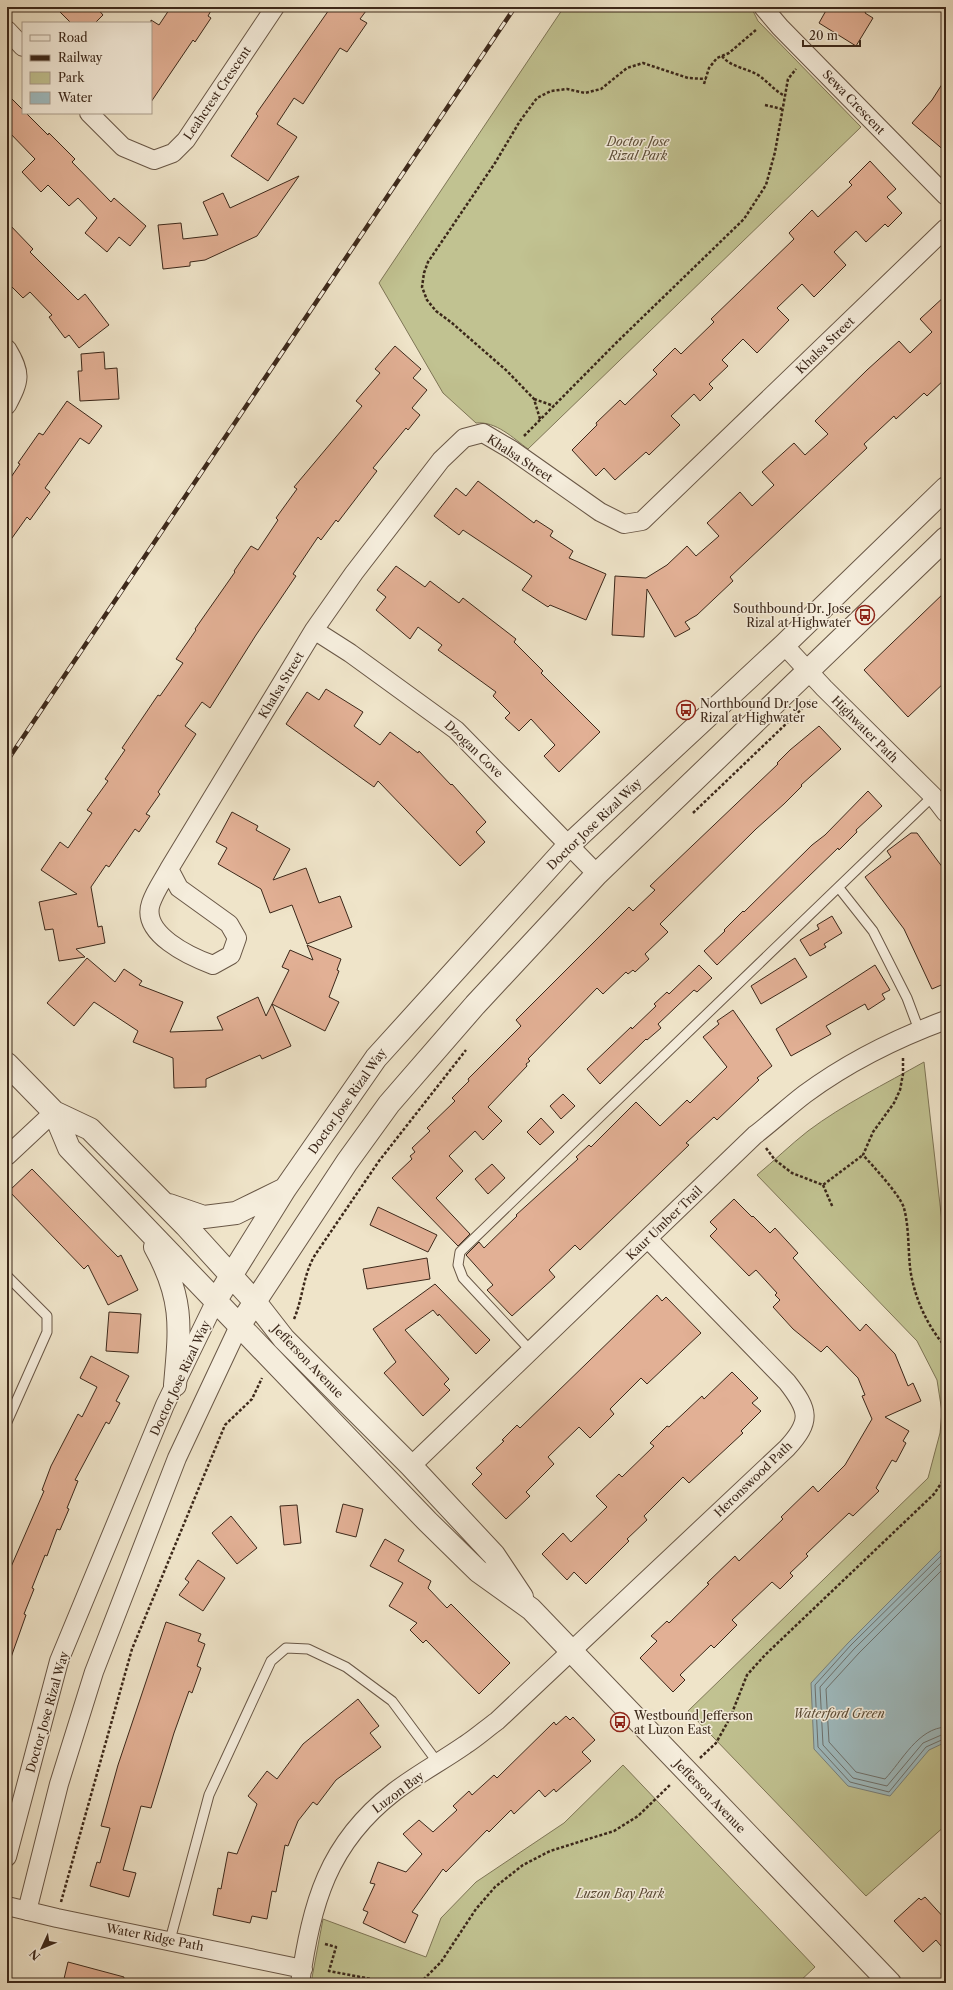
<svg xmlns="http://www.w3.org/2000/svg" width="953" height="1990" viewBox="0 0 953 1990" font-family="'Libre Caslon Text',serif">
<style>
.green{fill:#c1c291;stroke:#7e7556}
.water{fill:#9fbcc1;stroke:#77817e}
.lines{fill:none;stroke-linecap:round;stroke-linejoin:round}
.shore{stroke:#6e726e;stroke-width:1}
.building{fill:#e2b095;stroke:#3c281a}
.service-casing{stroke:#695746;stroke-width:11}
.minor-casing{stroke:#695746;stroke-width:20}
.tertiary-casing{stroke:#695746;stroke-width:24}
.path{stroke:#3c281a;stroke-width:2.5;stroke-dasharray:3 2;stroke-linecap:butt}
.service{stroke:#f5eddc;stroke-width:9}
.minor{stroke:#f5eddc;stroke-width:18}
.tertiary{stroke:#f5eddc;stroke-width:22}
.rail-casing{stroke:#3c281a;stroke-width:4.5}
.rail{stroke:#f5eddc;stroke-width:3;stroke-dasharray:9;stroke-linecap:butt}
.labels{text-anchor:middle;dominant-baseline:central;stroke-width:3;stroke-linejoin:round;paint-order:stroke}
.street-label{font-size:12px;fill:#3c281a;stroke:#f5eddc}
.park-label{font-size:12px;font-style:italic;fill:#5d4e38;stroke:#f5eddc}
.poi-label{font-size:12px;fill:#3c281a;stroke:#f5eddc;text-anchor:start}
</style>
<rect width="100%" height="100%" fill="#efe4c9"/>
<filter id="stains"><feTurbulence type="fractalNoise" baseFrequency=".005" numOctaves="4"/><feColorMatrix values="0 0 0 0 .2 0 0 0 0 .09 0 0 0 0 .02 0 0 0 .5 -.17"/></filter>
<radialGradient id="worn" r=".72"><stop offset=".6" stop-color="#630" stop-opacity="0"/><stop offset="1" stop-color="#630" stop-opacity=".3"/></radialGradient>
<path class="green" d="M564,7H751L758,21L861,127L528,449C513,438 496,421 476,423L443,393L379,283Z
M924,1062L946,1258V1825L866,1896L688,1711L928,1478L940,1433L942,1412L937,1380L917,1341L757,1175C774,1161 790,1145 808,1131C844,1104 885,1084 924,1062Z
M623,1765L815,1967L798,1983H311L323,1919L426,1957L441,1918L476,1882L564,1823Z"/>
<path class="water" d="M946,1545V1742L929,1750L890,1796L848,1786L814,1749L811,1683L848,1643Z"/>
<g class="lines">
<path class="shore" d="M946,1551L851,1645L815,1685L818,1747L850,1782L889,1792L926,1747L946,1738
M946,1558L854,1649L820,1687L823,1745L853,1778L887,1786L923,1743L946,1733
M946,1566L859,1653L826,1689L829,1742L856,1772L885,1779C902,1761 918,1728 946,1727"/>
</g>
<path class="building" d="M55,7H96L103,15L95,23H71Z
M171,7H213L208,16L211,18L195,42L193,40L151,102V20L159,25Z
M331,7H369L360,19L367,23L347,52L340,48L303,104L294,98L277,124L297,137L268,181L231,156L258,116L256,114Z
M828,7H868L865,13L873,18L856,46L819,23Z
M946,78V152L912,123L932,100Z
M7,94L23,110V113H26L48,135L49,133L75,159L72,162L111,202L114,198L146,226L130,246L119,237L107,252L85,233L97,218L78,198L69,206L48,185L41,192L22,172L35,159L7,130Z
M870,161L896,189L887,197L902,213L888,227L885,224L866,242L856,231L834,252L846,265L814,297L802,284L777,308L789,320L757,353L743,339L722,360L728,366L709,384L713,388L700,401L694,394L671,416L680,425L649,455L646,452L615,480L604,468L596,476L572,450L597,425L596,423L620,400L625,405L657,374L653,370L675,348L681,354L714,322L711,319L794,239L789,233L812,210L818,217L852,185L849,182Z
M299,176L257,236L205,260L190,262V266L163,269L158,225L181,223L183,239L218,235L203,202L223,193L230,208Z
M7,222L33,249L30,252L78,300L85,294L109,325L79,348L69,335L65,338L49,317L52,315L30,292L23,298L7,282Z
M946,295V378L927,396L924,393L896,419L894,416L864,444L867,448L730,577L733,581L697,615L685,622L690,629L675,637L647,589L644,637L612,635L615,576L646,578L667,565L687,546L696,556L719,536L707,523L740,492L752,506L774,485L762,472L794,443L805,455L828,434L815,421L867,370L899,341L910,353L932,332L920,319Z
M395,346L421,369L413,378L427,390L412,408L420,415L408,430L406,428L373,468L377,471L338,522L336,520L321,540L318,537L293,574L296,576L256,635L210,708L202,702L185,726L196,734L158,792L160,794L146,814L150,816L139,832L135,829L109,867L106,865L91,887L98,927L102,926L105,943L76,949L85,957L59,961L53,929L45,930L39,902L77,894L41,870L60,842L68,848L92,813L87,810L108,781L105,779L125,750L122,748L158,695L160,696L183,663L176,659L196,630L195,629L235,572L234,571L251,546L258,550L278,520L276,518L297,489L294,487L362,406L356,401L380,373L375,369Z
M104,352L105,369L117,368L119,399L80,401L78,371H82L81,354Z
M67,401L102,426L89,444L80,438L45,488L50,492L30,520L27,517L7,545V483L20,464L18,463L39,433L43,435Z
M478,481L534,523L536,520L553,531L550,536L573,551L569,558L606,574L586,620L550,605L548,607L522,590L532,576L463,530L459,535L434,516L456,488L466,496Z
M396,566L425,587L430,581L459,603L463,598L516,639L514,642L543,671L541,673L600,732L559,772L544,756L555,745L531,719L519,731L505,718L510,713L493,696L496,692L438,650L442,645L418,627L410,639L376,610L386,597L377,590Z
M946,591V681L908,717L864,670Z
M326,689L363,712L354,726L380,745L390,732L418,753L419,751L451,785L452,784L486,822L476,832L485,842L460,866L378,781L374,787L286,724L307,692L319,700Z
M819,726L841,749L801,785L802,786L784,804L756,829L660,924L668,932L645,954L649,959L635,972L633,970L628,974L626,972L603,994L597,988L528,1059L530,1061L526,1064L527,1066L488,1107L502,1121L483,1140L475,1131L449,1156L463,1171L436,1198L470,1234L458,1246L392,1178L412,1159L410,1156L415,1152L412,1148L430,1131L427,1128L455,1101L452,1098L469,1081L468,1079L521,1026L516,1020L629,907L633,911L655,890L650,886L778,764L777,763L790,750Z
M868,791L882,806L856,830L857,832L839,850L838,848L717,965L704,951L725,931L724,930L743,911L744,912L812,845L825,835Z
M232,812L258,826L256,830L290,849L273,880L306,868L319,903L340,896L352,927L307,944L292,905L270,913L261,889L218,864L227,848L216,842Z
M911,833H917L946,872V983L932,989L904,929L865,877L891,857L887,851Z
M832,916L842,933L824,944L826,947L810,956L800,940L819,929L817,925Z
M307,945L341,959L337,970L339,971L329,997L339,1002L325,1031L272,1004L291,1046L262,1059L260,1055L206,1079V1087L174,1088L173,1058L133,1042L138,1031L94,1002L74,1026L47,1003L87,958L115,982L124,969L142,981L139,985L183,1002L170,1032L223,1030L217,1017L258,997L266,1016L289,970L282,967L290,950L313,960Z
M795,958L807,977L761,1004L751,986Z
M699,965L712,978L697,992L694,990L658,1024L661,1028L647,1040L646,1039L600,1084L587,1069L631,1027L632,1029L656,1006L654,1004L667,992L669,994Z
M875,965L890,990L882,994L885,999L868,1010L865,1004L826,1026L831,1034L791,1056L776,1029Z
M733,1010L772,1066L757,1078L759,1080L717,1120L714,1117L686,1143L689,1145L580,1250L575,1245L549,1270L555,1277L512,1316L487,1290L493,1285L466,1255L479,1242L484,1248L517,1216L516,1215L578,1159L576,1157L589,1145L591,1147L636,1102L660,1126L687,1100L690,1103L727,1067L703,1037L719,1024L717,1021Z
M563,1094L575,1106L561,1119L550,1106Z
M541,1118L554,1132L540,1145L527,1132Z
M492,1164L505,1178L488,1194L475,1179Z
M32,1169L118,1257L121,1255L138,1290L108,1305L88,1265L84,1269L9,1191Z
M734,1199L752,1217L753,1216L770,1233L775,1228L798,1253L793,1258L818,1286L860,1331L866,1324L895,1354L908,1386L913,1383L921,1401L885,1417L909,1431L903,1441L906,1443L896,1462L892,1460L876,1488L879,1491L853,1516L849,1513L806,1554L808,1556L790,1573L793,1576L780,1589L772,1582L732,1620L737,1625L714,1648L711,1645L680,1675L685,1680L673,1692L640,1658L657,1641L651,1636L667,1621L669,1623L709,1584L707,1583L735,1556L739,1561L783,1519L781,1517L813,1486L818,1492L845,1465L872,1419L862,1396L865,1395L858,1378L827,1346L821,1352L793,1329L773,1307L780,1300L775,1295L777,1293L756,1270L749,1276L710,1236L717,1229L710,1222Z
M378,1207L437,1235L428,1252L370,1225Z
M427,1258L430,1279L367,1289L363,1269Z
M435,1284L490,1340L476,1354L439,1314L438,1316L433,1310L405,1330L449,1379L444,1384L450,1390L423,1416L384,1373L396,1362L373,1329Z
M657,1295L662,1301L666,1297L701,1333L647,1384L641,1378L610,1409L614,1414L590,1438L579,1427L548,1457L554,1464L526,1492L530,1496L506,1519L472,1484L482,1474L476,1468L504,1441L502,1440L517,1425L520,1428Z
M109,1312L141,1314L138,1353L106,1351Z
M91,1356L129,1376L116,1401L120,1403L109,1424L106,1422L75,1480L78,1481L67,1508L69,1509L60,1530L57,1529L47,1556L45,1555L32,1588L34,1589L24,1614L26,1615L9,1663L7,1662V1576L44,1491L42,1490L51,1466L78,1414L82,1417L97,1387L80,1378Z
M732,1372L758,1398L752,1403L761,1411L741,1431L743,1433L689,1483L683,1477L644,1516L647,1520L627,1539L629,1541L586,1584L574,1572L567,1580L542,1554L563,1533L571,1542L607,1507L596,1496L619,1474L622,1477L654,1446L650,1443L667,1426L669,1427L702,1396L704,1399Z
M343,1504L363,1509L356,1537L336,1532Z
M297,1505L301,1543L284,1545L280,1506Z
M231,1516L257,1548L237,1564L212,1533Z
M385,1539L404,1550L398,1561L431,1581L428,1588L447,1608L451,1604L510,1663L479,1694L426,1640L423,1643L410,1630L417,1623L389,1606L403,1583L370,1566Z
M198,1560L225,1578L203,1611L179,1595L189,1582L185,1579Z
M166,1622L201,1634L198,1641L205,1644L197,1666L201,1668L192,1693L189,1691L174,1733L151,1808L141,1806L123,1870L136,1873L129,1897L90,1886L97,1862L100,1863L110,1828L101,1826L118,1765Z
M358,1699L379,1726L370,1733L381,1747L336,1780L317,1805L313,1802L298,1821L288,1846L285,1845L276,1892L272,1891L267,1919L252,1916L250,1923L213,1915L218,1888L221,1889L228,1852L237,1854L257,1804L248,1796L267,1771L277,1779L303,1744Z
M566,1716L570,1720L573,1717L595,1740L582,1752L591,1761L556,1792L554,1789L545,1797L539,1790L514,1814L511,1810L489,1832L487,1830L446,1872L443,1869L412,1912L418,1915L405,1943L363,1923L368,1912L363,1910L375,1884L370,1883L378,1862L406,1872L422,1854L403,1834L419,1820L433,1832L457,1810L453,1806L469,1791L472,1795L494,1775L497,1778L554,1722L556,1725Z
M925,1897L946,1920V1952L936,1940L923,1952L894,1921L919,1898L921,1900Z
M68,1962L124,1977L123,1983H63Z"/>
<g class="lines">
<defs>
<path id="service" d="M839,888L873,931L907,998L919,1030
M7,1276L47,1316V1332L7,1422
M531,1351L463,1278L458,1265L460,1252L933,796
M170,1940L209,1795L271,1661L286,1648L308,1649L346,1667L392,1701L438,1763"/>
<path id="minor" d="M763,7L780,27L946,196
M7,30L23,47
M89,113L123,147L154,160L173,153L186,140L275,7
M7,349C22,374 20,380 7,405
M314,630L350,653L456,730L597,874
M784,645L824,688L933,796L946,813
M169,869L179,888L229,924L237,938L231,955L213,965C191,957 140,934 151,903C155,891 163,880 169,869L314,630L354,573L441,460L464,438L483,433L512,450L600,512L624,524L642,521L946,228
M7,1156L54,1112
M411,1466L755,1135C772,1122 788,1107 805,1094C847,1063 897,1038 946,1020
M7,1857L59,1661L165,1405L216,1300
M7,1906L57,1918L303,1969
M27,1911L59,1784L94,1672L177,1458L239,1326
M300,1983C312,1903 327,1844 394,1792C416,1775 442,1761 465,1745C476,1738 486,1729 497,1721L787,1448C812,1421 809,1410 787,1382L648,1239"/>
<path id="tertiary" d="M7,1064L54,1112L90,1129L186,1226L256,1303L284,1339L411,1466L494,1555L522,1597
M54,1112L69,1148L428,1522L478,1571L531,1609L890,1983
M169,1205L204,1217L236,1213L285,1189
M155,1247C184,1299 180,1328 175,1385
M216,1300L285,1189L376,1058L569,845L784,645L946,488
M239,1326L347,1162L389,1104L475,1005L597,874L946,538"/>
</defs>
<use href="#service" class="service-casing"/>
<use href="#minor" class="minor-casing"/>
<use href="#tertiary" class="tertiary-casing"/>
<path class="path" d="M722,56C731,68 749,68 761,77C769,83 775,91 785,96
M704,84L709,68L717,58L729,53L757,29
M765,105L782,109
M534,399L554,406
M540,419L534,399L507,371L452,323L436,311L427,300L422,287L424,273L428,262L495,163L520,121L537,98L551,91L567,89L585,93L601,89L627,68L643,63L688,78L706,79
M524,436L617,342L744,219L766,185L775,152L788,79L796,69
M693,813L811,700
M903,1058V1074L900,1090L894,1103L873,1132L863,1155C873,1166 900,1195 904,1208C909,1227 908,1248 910,1267C913,1294 927,1327 946,1347
M766,1148L775,1160L792,1173L823,1185L863,1155
M823,1185L833,1208
M294,1319C303,1298 303,1275 315,1255L379,1161L466,1050
M700,1758L716,1743L730,1718L747,1675L765,1655L934,1494L946,1476
M61,1902L132,1649L225,1425L252,1399L262,1378
M325,1944L336,1947L329,1971L392,1983
M420,1983L441,1962L476,1909L495,1887L523,1865L550,1851L614,1831L638,1816L671,1784"/>
<use href="#service" class="service"/>
<use href="#minor" class="minor"/>
<use href="#tertiary" class="tertiary"/>
<defs>
<path id="rail" d="M7,761L515,7"/>
</defs>
<use href="#rail" class="rail-casing"/>
<use href="#rail" class="rail"/>
</g>
<defs>
<symbol id="bus-ring" viewBox="-11 -11 22 22"><circle r="9.5" fill="#f5eddc" stroke="#8f2418" stroke-width="1.5"/><path d="M-5-6H5V4H4V6H2V4H-2V6H-4V4H-5ZM-3.5-4V0h7V-4ZM-3.5 1.2v1.5H-2V1.2ZM2 1.2v1.5H3.5V1.2Z" fill="#8f2418"/></symbol>
</defs>
<g fill-rule="evenodd">
<use href="#bus-ring" x="854" y="604" width="22" height="22"/>
<use href="#bus-ring" x="675" y="699" width="22" height="22"/>
<use href="#bus-ring" x="609" y="1711" width="22" height="22"/>
</g>
<g class="labels">
<g class="street-label">
<text transform="translate(217 93) rotate(-56)">Leahcrest Crescent</text>
<text transform="translate(854 102) rotate(46)">Sewa Crescent</text>
<text transform="translate(825 345) rotate(-44)">Khalsa Street</text>
<text transform="translate(520 458) rotate(33)">Khalsa Street</text>
<text transform="translate(281 685) rotate(-59)">Khalsa Street</text>
<text transform="translate(865 729) rotate(45)">Highwater Path</text>
<text transform="translate(474 749) rotate(44)">Dzogan Cove</text>
<text transform="translate(594 824) rotate(-44)">Doctor Jose Rizal Way</text>
<text transform="translate(347 1101) rotate(-55)">Doctor Jose Rizal Way</text>
<text transform="translate(664 1223) rotate(-44)">Kaur Umber Trail</text>
<text transform="translate(308 1361) rotate(46)">Jefferson Avenue</text>
<text transform="translate(180 1378) rotate(-65)">Doctor Jose Rizal Way</text>
<text transform="translate(753 1479) rotate(-44)">Heronswood Path</text>
<text transform="translate(47 1712) rotate(-74)">Doctor Jose Rizal Way</text>
<text transform="translate(398 1792) rotate(-37)">Luzon Bay</text>
<text transform="translate(710 1796) rotate(46)">Jefferson Avenue</text>
<text transform="translate(155 1937) rotate(11)">Water Ridge Path</text>
</g>
<g class="park-label">
<text x="638" y="141">Doctor Jose<tspan x="638" dy="14">Rizal Park</tspan></text>
<text x="839" y="1713">Waterford Green</text>
<text x="620" y="1893">Luzon Bay Park</text>
</g>
<g class="poi-label">
<text x="851" y="608" text-anchor="end">Southbound Dr. Jose<tspan x="851" dy="14">Rizal at Highwater</tspan></text>
<text x="700" y="703">Northbound Dr. Jose<tspan x="700" dy="14">Rizal at Highwater</tspan></text>
<text x="634" y="1715">Westbound Jefferson<tspan x="634" dy="14">at Luzon East</tspan></text>
</g>
</g>
<rect width="953" height="1990" fill="none" stroke="#efe4c9" stroke-width="24"/>
<rect x="8" y="8" width="937" height="1974" fill="none" stroke="#3c281a" stroke-width="2"/>
<rect x="12" y="12" width="929" height="1966" fill="none" stroke="#3c281a"/>
<rect x="22" y="22" width="130" height="92" fill="#f5eddc" stroke="#ab9e8e"/>
<rect x="30" y="35" width="20" height="6" fill="#f5eddc" stroke="#ab9e8e"/>
<text x="58" y="42" font-size="12" fill="#3c281a">Road</text>
<rect x="30" y="55" width="20" height="6" fill="#3c281a" stroke="#ab9e8e"/>
<text x="58" y="62" font-size="12" fill="#3c281a">Railway</text>
<rect x="30" y="72" width="20" height="12" fill="#c1c291" stroke="#ab9e8e"/>
<text x="58" y="82" font-size="12" fill="#3c281a">Park</text>
<rect x="30" y="92" width="20" height="12" fill="#9fbcc1" stroke="#ab9e8e"/>
<text x="58" y="102" font-size="12" fill="#3c281a">Water</text>
<g transform="translate(42 1948) rotate(226)" stroke="#f5eddc" stroke-width="3" paint-order="stroke">
<path d="M0-3L7 15L0 10L-7 15Z" fill="#3c281a"/>
<text y="-6" font-size="11" font-weight="bold" text-anchor="middle" fill="#3c281a">N</text>
</g>
<path d="M803 40v6h57v-6" fill="none" stroke="#3c281a" stroke-width="2"/>
<text x="809" y="40" font-size="12" fill="#3c281a" stroke="#f5eddc" stroke-width="3" paint-order="stroke">20 m</text>
<rect width="100%" height="100%" filter="url(#stains)"/>
<rect width="100%" height="100%" fill="url(#worn)"/>
</svg>
